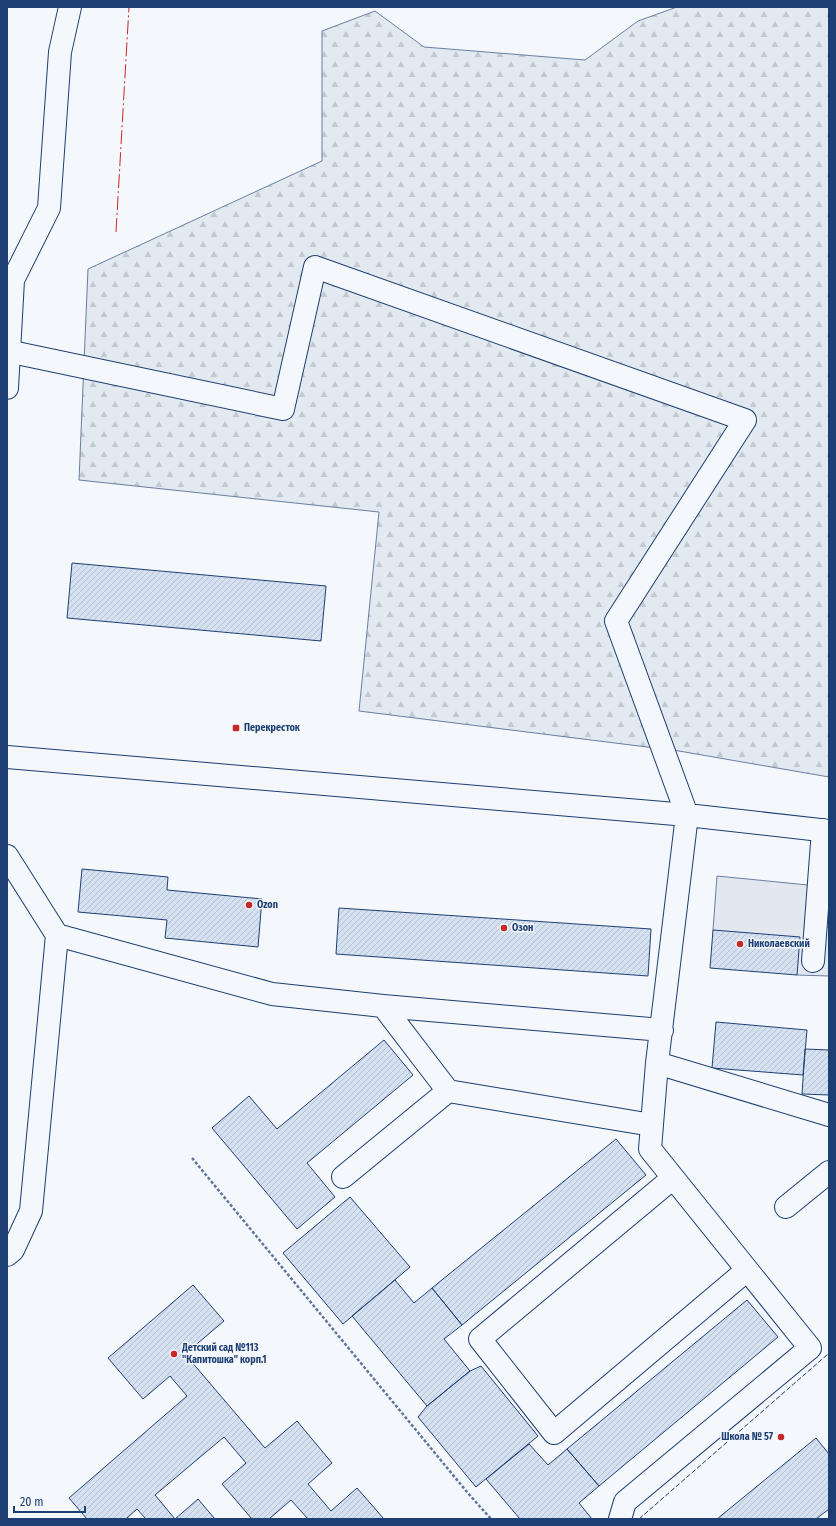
<svg xmlns="http://www.w3.org/2000/svg" width="836" height="1526" viewBox="0 0 836 1526" font-family="'Fira Sans Condensed',sans-serif">
<style>
.forest{fill:url(#forest-firs);stroke:#687fa3}
.parking{fill:#e3e8f0;stroke:#687fa3}
.building{fill:url(#building-hatch);stroke:#1d3f73}
.lines{fill:none;stroke-linecap:round;stroke-linejoin:round}
.minor-casing{stroke:#1d3f73;stroke-width:24}
.path{stroke:#5e769c;stroke-width:2.5;stroke-dasharray:3 2;stroke-linecap:butt}
.minor{stroke:#f4f7fb;stroke-width:22}
.fence{stroke:#1d3f73;stroke-width:1;stroke-dasharray:5 2;stroke-linecap:butt}
.power{stroke:#c62828;stroke-width:1;stroke-dasharray:14 3 2 3;stroke-linecap:butt}
.poi-dot{fill:#c62828;stroke:#f4f7fb;stroke-width:1.5}
.labels{text-anchor:middle;dominant-baseline:central;stroke-width:3;stroke-linejoin:round;paint-order:stroke}
.poi-label{font-size:10px;font-weight:bold;fill:#1d3f73;stroke:#f4f7fb;text-anchor:start}
</style>
<defs>
<pattern id="forest-firs" width="22" height="20" patternUnits="userSpaceOnUse"><rect width="22" height="20" fill="#e3e9f0"/><path d="M5 1l3.5 6h-7zM16 11l3.5 6h-7z" fill="#c2c9d1"/></pattern>
<pattern id="building-hatch" width="6" height="6" patternUnits="userSpaceOnUse"><rect width="6" height="6" fill="#d5e0f0"/><path d="M-1 1l2-2M0 6l6-6M5 7l2-2" fill="none" stroke="#b6c1d1"/></pattern>
</defs>
<rect width="100%" height="100%" fill="#f4f7fb"/>
<path class="forest" d="M677,7H829V777L679,751L359,711L379,512L79,480L88,269L322,161V31L375,11L424,47L585,60L638,21Z"/>
<path class="parking" d="M717,876L828,887L826,927L829,928V976L797,975L713,930Z"/>
<path class="building" d="M72,563L326,586L321,641L67,618Z
M82,869L168,877L167,890L262,899L258,947L165,938L167,920L78,912Z
M339,908L651,929L648,976L336,954Z
M713,930L800,937L797,975L710,968Z
M716,1022L807,1030L803,1075L712,1068Z
M384,1040L413,1075L307,1163L335,1197L297,1229L212,1128L249,1096L277,1129Z
M805,1049L829,1050V1095L802,1094Z
M616,1139L646,1175L462,1325L432,1288Z
M350,1197L410,1267L343,1324L283,1253Z
M395,1280L414,1303L432,1288L462,1325L444,1339L470,1371L427,1406L352,1316Z
M193,1285L224,1321L185,1354L265,1448L297,1421L332,1463L308,1484L331,1511L357,1488L384,1519H308L291,1500L269,1519H252L222,1484L246,1463L224,1437L155,1495L175,1519L198,1499L215,1519H146L137,1509L126,1519H87L69,1498L187,1396L170,1376L143,1399L108,1358Z
M747,1300L778,1337L599,1486L567,1449Z
M481,1366L538,1436L476,1487L418,1417L427,1406L470,1371Z
M816,1438L829,1454V1509L816,1519H717Z
M529,1444L548,1465L567,1449L599,1486L579,1503L592,1519H520L486,1479Z"/>
<g class="lines">
<defs>
<path id="minor" d="M7,351L283,409L315,267L745,420L616,621L687,815L657,1063L650,1149L810,1348L625,1502L620,1519
M7,388L13,280L49,208L60,52L70,7
M7,757L687,815L829,831
M7,856L57,935L31,1211L13,1250L7,1255
M57,935L272,994L383,1006L662,1030
M813,961L823,830
M383,1006L448,1091
M657,1063L829,1115
M343,1177L448,1091L652,1125
M673,1178L480,1339L554,1433L747,1270
M786,1207L829,1172"/>
</defs>
<use href="#minor" class="minor-casing"/>
<path class="path" d="M192,1158L467,1492L491,1519"/>
<use href="#minor" class="minor"/>
<path class="fence" d="M639,1519L828,1354L829,1355"/>
<path class="power" d="M116,232L129,7"/>
</g>
<g class="poi-dot">
<rect x="232" y="724" width="8" height="8" rx="2"/>
<circle cx="249" cy="905" r="4"/>
<circle cx="504" cy="928" r="4"/>
<circle cx="740" cy="944" r="4"/>
<circle cx="174" cy="1354" r="4"/>
<circle cx="781" cy="1437" r="4"/>
</g>
<g class="labels">
<g class="poi-label">
<text x="244" y="728">Перекресток</text>
<text x="257" y="905">Ozon</text>
<text x="512" y="928">Озон</text>
<text x="748" y="944">Николаевский</text>
<text x="182" y="1348">Детский сад №113<tspan x="182" dy="12">"Капитошка" корп.1</tspan></text>
<text x="773" y="1437" text-anchor="end">Школа № 57</text>
</g>
</g>
<rect width="836" height="1526" fill="none" stroke="#1d3f73" stroke-width="16"/>
<path d="M14 1506v6h71v-6" fill="none" stroke="#1d3f73" stroke-width="2"/>
<text x="20" y="1506" font-size="12" fill="#1d3f73" stroke="#f4f7fb" stroke-width="3" paint-order="stroke">20 m</text>
</svg>
